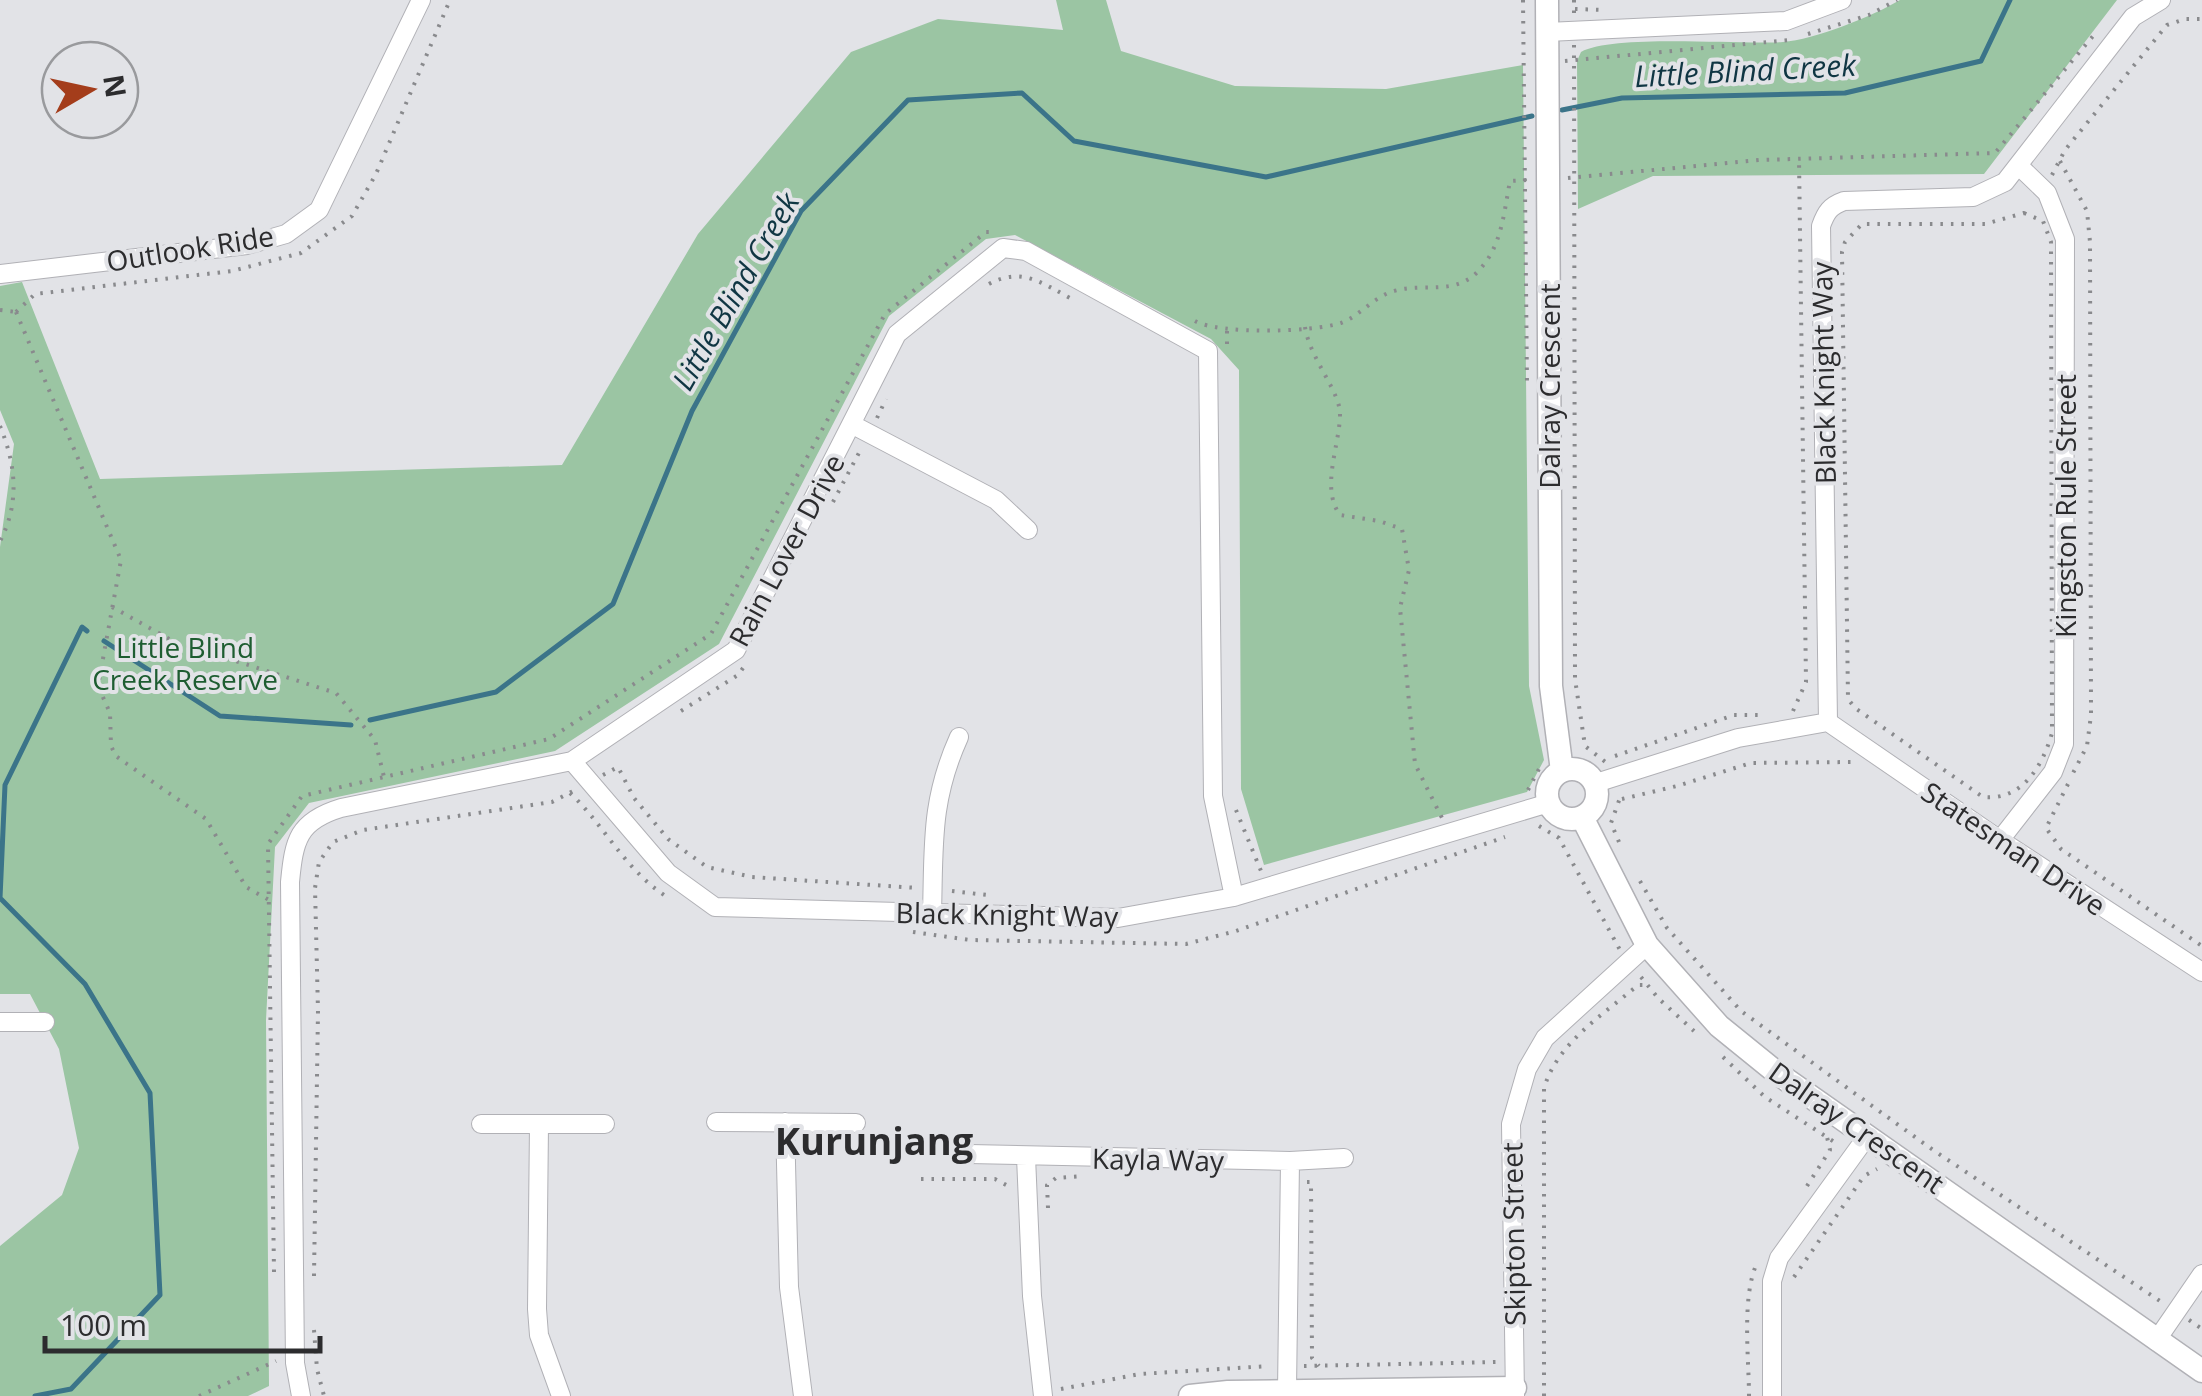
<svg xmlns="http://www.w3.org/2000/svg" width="2202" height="1396" viewBox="0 0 2202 1396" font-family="'Open Sans',sans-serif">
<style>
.green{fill:#9bc5a3}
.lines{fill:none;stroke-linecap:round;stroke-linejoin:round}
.stream{stroke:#3b7489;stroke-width:5}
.minor-casing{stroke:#b1b1b6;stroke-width:20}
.tertiary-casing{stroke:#b1b1b6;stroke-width:25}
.path{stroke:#898a8d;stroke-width:4;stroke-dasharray:2.5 8;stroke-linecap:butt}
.minor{stroke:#fff;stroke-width:18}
.tertiary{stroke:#fff;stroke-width:22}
.labels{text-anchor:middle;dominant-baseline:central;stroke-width:8;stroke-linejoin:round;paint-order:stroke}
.street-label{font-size:28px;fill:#2c2c2e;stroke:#e2e3e7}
.park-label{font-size:28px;fill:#1e5d31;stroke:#e2e3e7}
.water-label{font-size:30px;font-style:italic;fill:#103643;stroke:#e2e3e7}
.district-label{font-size:38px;font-weight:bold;fill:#2c2c2e;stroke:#e2e3e7}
</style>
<rect width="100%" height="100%" fill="#e2e3e7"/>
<path class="green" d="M1056,0H1106L1121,51L1235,86L1386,89L1523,65L1529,686L1544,760L1527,792L1264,865L1241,789L1239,370L1211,339L1015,235L986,239L889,316L719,644L555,751L309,803L275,847L266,1020L269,1386L248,1396H0V1246L62,1195L79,1148L59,1049L30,994H0V547L14,444L0,410V286L22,282L100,479L562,465L698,234L851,52L938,19L1063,30Z
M1900,0H2117L1984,174L1653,176L1578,209L1577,61L1581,52C1614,34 1738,45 1783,42C1814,40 1873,16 1900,0Z"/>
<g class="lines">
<path class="stream" d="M1562,110L1622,98L1845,93L1981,61L2010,0
M104,641L220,716L351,725
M370,720L496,692L613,604L692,411L801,211L908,100L1022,93L1074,141L1266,177L1532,116
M35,1396L71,1389L160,1295L150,1093L85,984L0,898L5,785L82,627L87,631"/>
<defs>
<path id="minor" d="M1547,32L1786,21L1842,0
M0,274L247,245L286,234L319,210L421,0
M853,425L996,500L1028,530
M1828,722L2000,840L2202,972
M572,761L668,873L715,907L1118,918L1234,897L1549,803
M1596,783L1738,738L1828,722L1821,226C1826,212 1830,206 1844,201L1973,197L2005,182L2133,17L2161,0
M2000,840L2053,772L2064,744L2065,239L2047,193L2019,166
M932,913C934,846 930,801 959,737
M0,1022H45
M716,1122L856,1123
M785,1122L789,1287L803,1396
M481,1124H605
M539,1125L537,1309L539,1335L561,1396
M969,1154L1290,1161L1344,1158
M1026,1157L1032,1296L1043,1396
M2156,1341L2202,1274
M1287,1391L1290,1161
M301,1396L295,1363L290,882C294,840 298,821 341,808L572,761L736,650L897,334L1003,248L1026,251L1208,351L1213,796L1234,897
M1515,1396L1511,1124L1527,1069L1545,1038L1647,945
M1772,1396V1281L1779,1258L1868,1135"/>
<path id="tertiary" d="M1547,0L1551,686L1562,771
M1547 794a25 25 0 1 1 50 0a25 25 0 1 1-50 0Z
M1582,817L1647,945L1719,1026L1777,1073L2202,1371
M1190,1396L1228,1392L1515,1388"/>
</defs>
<use href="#minor" class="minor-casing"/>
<use href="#tertiary" class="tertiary-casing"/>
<path class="path" d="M1523,0L1527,383
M1574,0V16
M1575,9L1605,10
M1808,34L1869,15L1897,0
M1574,45L1575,679L1585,746L1608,764
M1565,61L1789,40
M2060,161L2087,211L2090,242L2091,715L2087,746L2072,775
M2052,175L2065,150L2167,25L2185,19H2202
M1568,178L1759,160L1995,153L2093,36
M2024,213L2043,221L2051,242L2052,733C2042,768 2021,801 1983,797L1855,708L1848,699L1842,252L1845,242L1862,224H1985Z
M989,284C1022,266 1043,284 1072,299
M0,310L16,312
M16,312L121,560L98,686L110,713L111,746L116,756L127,764L206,819L246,887L269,900
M16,312L35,294L232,271L301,253L352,216L376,174L450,0
M1195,321C1220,335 1313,332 1341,323C1360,316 1373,297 1394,291C1426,282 1457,297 1481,268C1502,244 1504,212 1510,181L1528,180
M1305,327C1310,359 1340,391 1340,414C1340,445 1320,488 1340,515L1379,521L1402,529L1409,570L1400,608L1415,764L1442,818
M1227,331V351
M877,418L886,399
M0,426C16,465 20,503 0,541
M833,502L861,449
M112,607L173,641L336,693L375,740L384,777
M681,711L738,675L743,668
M1793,711L1806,682L1799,159
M1615,756L1734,715H1758
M603,775L618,767L634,798L668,839L707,867L752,877L918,888
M2068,784L2046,828L2061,849L2202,946
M1528,790L1540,767
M570,793C604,825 624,868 664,895
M1622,799L1677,786L1751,763L1852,762
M1236,810L1261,871
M1539,826L1559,838L1620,950
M1619,842L1611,823L1621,795
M1640,881L1667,928L1741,1011L1933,1150L2160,1301
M952,891L987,895
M913,932L970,940L1186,944L1236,931L1505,837
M1641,977L1658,998L1694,1031
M1723,1057L1765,1097L1839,1145
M921,1179H995L1010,1187
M1307,1182H1311L1312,1358L1319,1366
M1807,1186L1830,1150L1827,1137
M1048,1208L1047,1185L1056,1178L1083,1176
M274,1272L268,844L302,796L549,739L711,634L885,314L986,232H994
M314,1276L318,1011L315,888L319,862L333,842L363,830L552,802L573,791
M1794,1277L1864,1176L1877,1169
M2189,1320L2202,1329
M314,1330L317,1369L324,1396
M1304,1366L1499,1362
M1061,1389L1140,1374L1269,1366
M199,1396L276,1361
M1544,1396V1088C1558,1042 1603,1015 1638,985H1648
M1749,1396C1749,1358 1741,1294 1758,1261"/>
<use href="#minor" class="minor"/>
<use href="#tertiary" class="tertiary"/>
</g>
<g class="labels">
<g class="street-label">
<text transform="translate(190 248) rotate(-9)">Outlook Ride</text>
<text transform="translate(1823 373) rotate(-91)">Black Knight Way</text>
<text transform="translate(1549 386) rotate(-90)">Dalray Crescent</text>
<text transform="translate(2065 506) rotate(-90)">Kingston Rule Street</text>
<text transform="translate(786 550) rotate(-62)">Rain Lover Drive</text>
<text transform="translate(2014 848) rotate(34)">Statesman Drive</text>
<text transform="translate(1007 914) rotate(1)">Black Knight Way</text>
<text transform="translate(1857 1127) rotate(35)">Dalray Crescent</text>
<text transform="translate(1158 1159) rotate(1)">Kayla Way</text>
<text transform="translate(1513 1234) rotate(-91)">Skipton Street</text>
</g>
<g class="park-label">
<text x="185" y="647">Little Blind<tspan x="185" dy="32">Creek Reserve</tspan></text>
</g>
<g class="water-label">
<text transform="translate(1745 70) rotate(-3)">Little Blind Creek</text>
<text transform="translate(735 291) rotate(-60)">Little Blind Creek</text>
</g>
<g class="district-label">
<text x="874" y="1140">Kurunjang</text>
</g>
</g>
<g transform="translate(90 90) rotate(81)"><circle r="48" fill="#e2e3e7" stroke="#999a9d" stroke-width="2.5"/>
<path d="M0-8L18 38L0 25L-18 38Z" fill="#a43d1b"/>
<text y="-15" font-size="28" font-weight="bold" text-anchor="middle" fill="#2c2c2e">N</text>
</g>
<path d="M45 1336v15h275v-15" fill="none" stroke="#2c2c2e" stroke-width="5"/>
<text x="60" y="1336" font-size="30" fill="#2c2c2e" stroke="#e2e3e7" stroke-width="8" paint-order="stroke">100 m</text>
</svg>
